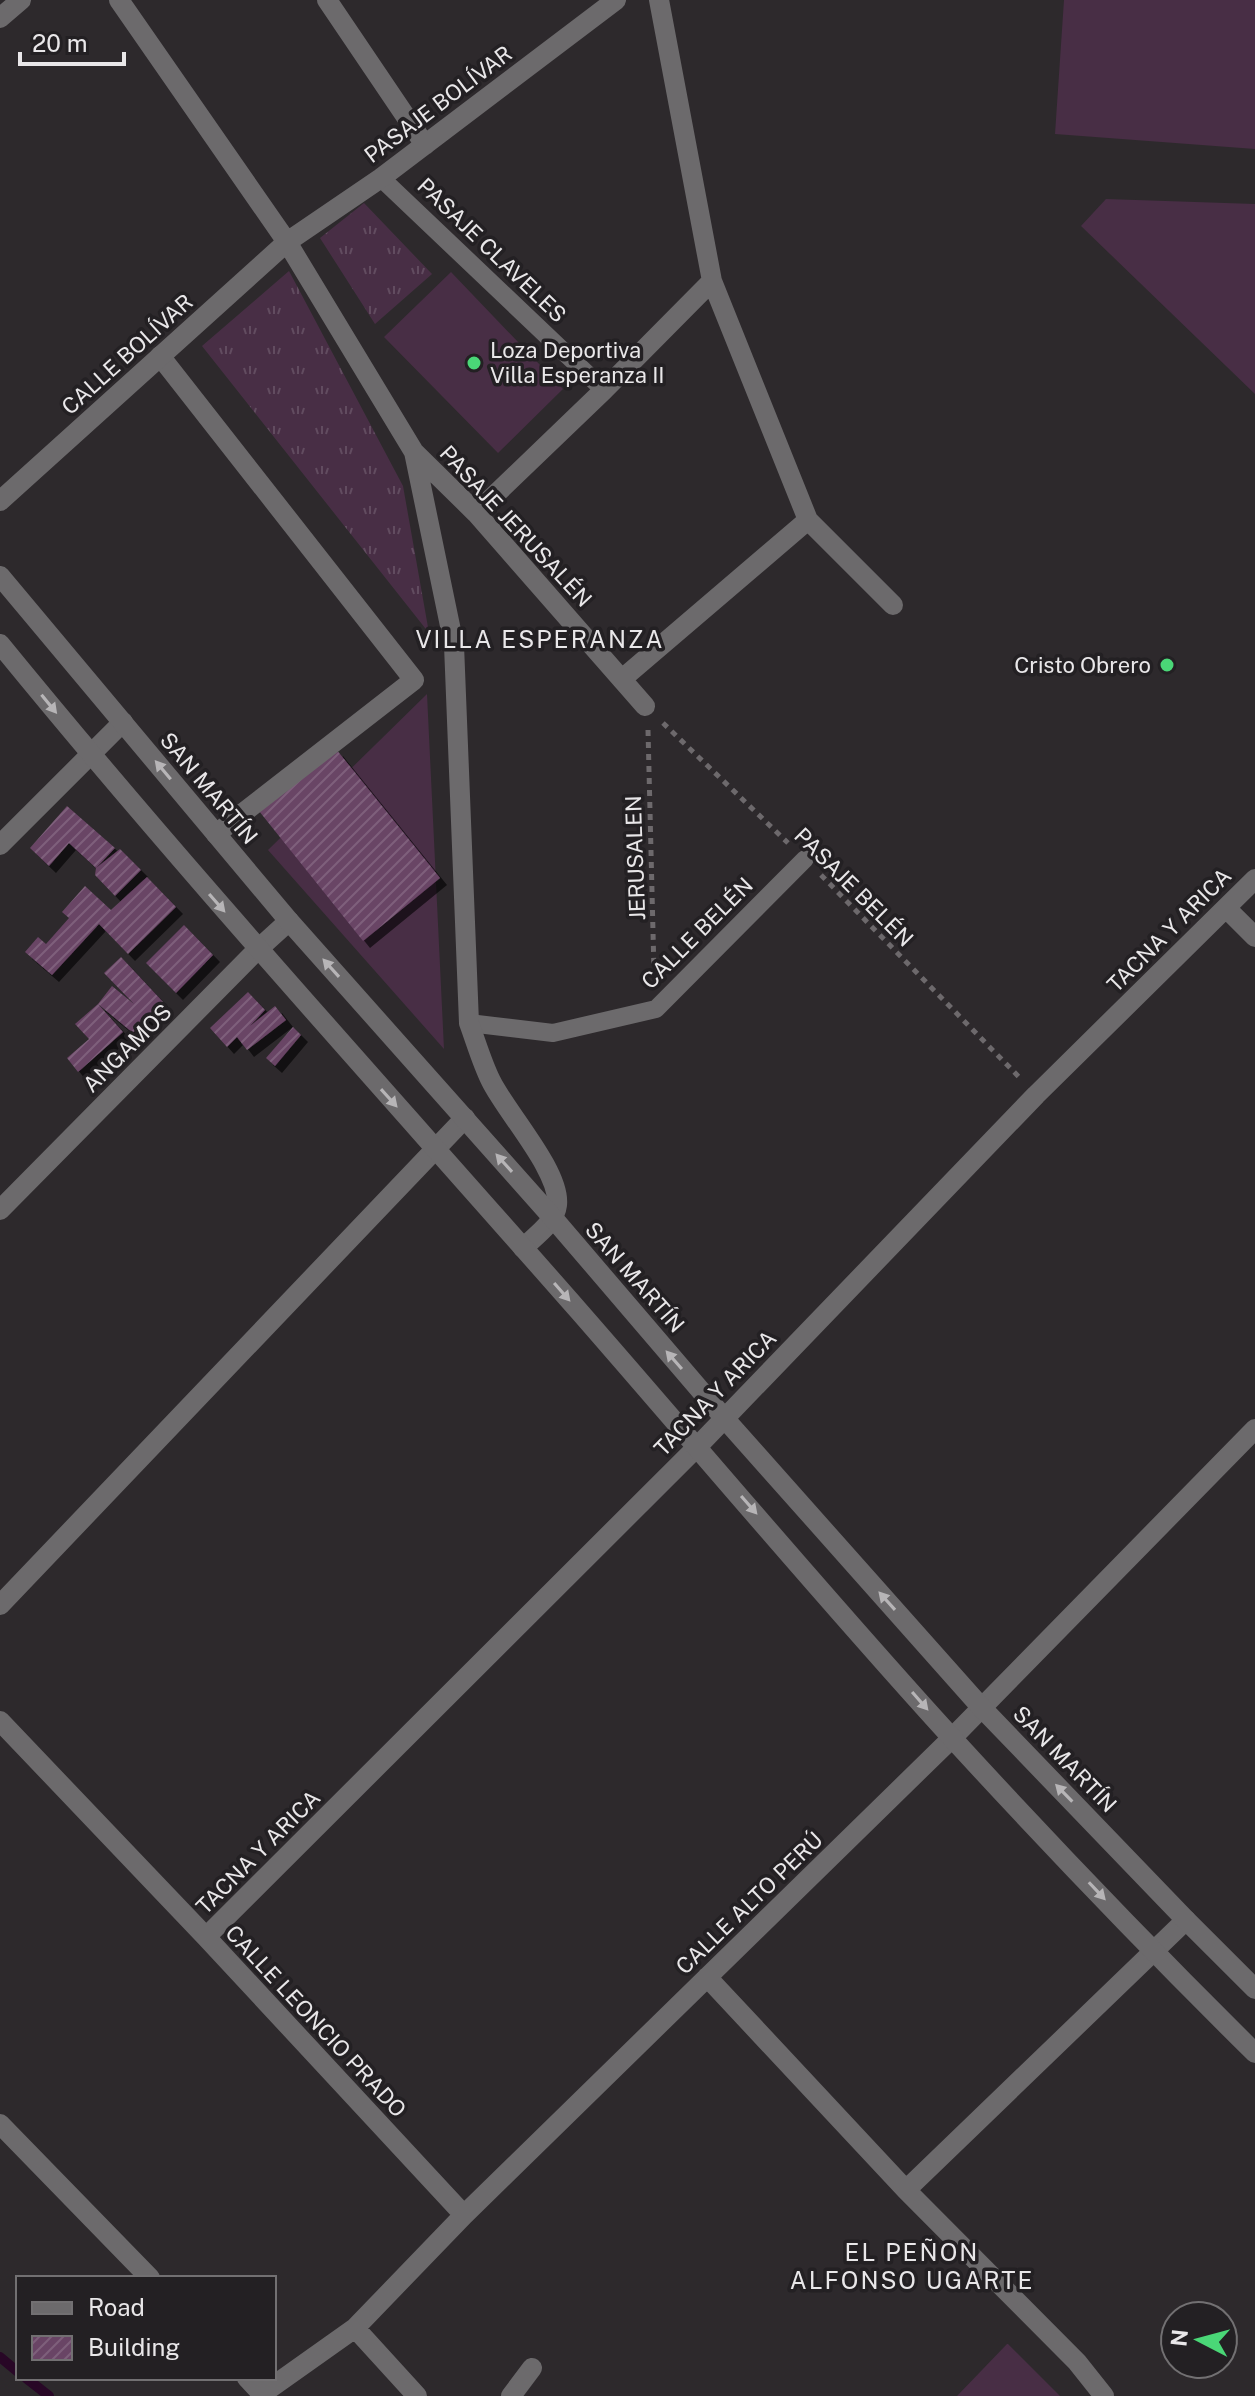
<svg xmlns="http://www.w3.org/2000/svg" width="1255" height="2396" viewBox="0 0 1255 2396" font-family="'Public Sans',sans-serif">
<style>
.grass{fill:url(#grass-tufts)}
.pitch{fill:#482e45}
.lines{fill:none;stroke-linecap:round;stroke-linejoin:round}
.stream{stroke:#280726;stroke-width:10}
.building{fill:url(#building-hatch);filter:url(#shadow)}
.path{stroke:#6d696c;stroke-width:5;stroke-dasharray:6 6;stroke-linecap:butt}
.service{stroke:#6c6a6c;stroke-width:18}
.pedestrian{stroke:#6c6a6c;stroke-width:20}
.minor{stroke:#6c6a6c;stroke-width:20}
.tertiary{stroke:#6c6a6c;stroke-width:20}
.oneway{fill:#b7b5b7}
.poi-dot{fill:#4ad777;stroke:#232023;stroke-width:3}
.labels{text-anchor:middle;dominant-baseline:central;stroke-width:7;stroke-linejoin:round;paint-order:stroke}
.street-label{font-size:22px;fill:#e9e7e9;stroke:#232023}
.poi-label{font-size:22px;fill:#e9e7e9;stroke:#232023;text-anchor:start}
.neighbourhood-label{font-size:24px;letter-spacing:2px;fill:#e9e7e9;stroke:#232023}
</style>
<defs>
<pattern id="grass-tufts" width="24" height="20" patternUnits="userSpaceOnUse" patternTransform="scale(2)"><rect width="24" height="20" fill="#482e45"/><path d="M3 7l-1-3M5 7V3M7 7l1-3M15 17l-1-3M17 17v-4M19 17l1-3" fill="none" stroke="#624c60"/></pattern>
<pattern id="building-hatch" width="6" height="6" patternUnits="userSpaceOnUse" patternTransform="scale(2)"><rect width="6" height="6" fill="#694465"/><path d="M-1 1l2-2M0 6l6-6M5 7l2-2" fill="none" stroke="#7e5f7b"/></pattern>
<filter id="shadow"><feDropShadow dx="7" dy="7" stdDeviation="0" flood-color="#0009"/></filter>
</defs>
<rect width="100%" height="100%" fill="#2d292c"/>
<path class="grass" d="M364,203L432,274L375,324L320,238Z
M289,271L403,486L429,633L202,346Z"/>
<path class="pitch" d="M1064,0H1255V149L1055,134Z
M1106,199L1255,204V394L1081,226Z
M451,272L563,389L498,453L384,337Z
M427,694L444,1049L268,850Z
M1007,2344H1008L1060,2396H957Z"/>
<g class="lines">
<path class="stream" d="M0,2357L18,2372
M26,2378L49,2396"/>
</g>
<path class="building" d="M336,749L440,878L363,941L259,811Z
M67,806L115,848L96,868L120,849L141,870L115,896L95,875L96,868L69,843L49,866L30,848Z
M147,877L176,907L128,954L99,924L52,975L25,952L38,937L46,944L69,918L62,912L85,886L111,910Z
M184,925L213,955L176,993L146,963Z
M121,957L164,1003L148,1019L147,1017L133,1033L98,1004L123,1032L78,1072L67,1058L89,1039L75,1024L98,1004L112,986L134,1004L104,973Z
M248,992L265,1010L250,1026L275,1006L286,1020L247,1050L237,1037L227,1047L210,1028Z
M293,1027L301,1035L275,1066L266,1058Z"/>
<g class="lines">
<path class="path" d="M663,723L788,843
M648,730L654,972
M821,875L1019,1077"/>
<path class="service" d="M381,178L604,390
M469,1023L553,1033L656,1009L805,859"/>
<path class="pedestrian" d="M160,356L414,680L216,834"/>
<path class="minor" d="M119,0L287,242L414,452L454,645L469,1023C476,1042 482,1063 491,1081C506,1112 561,1172 557,1205C555,1223 535,1236 523,1248
M327,0L425,145
M659,0L712,281L808,520L893,605
M0,18L21,0
M414,452L476,513L645,706
M0,501L287,242L381,178L616,0
M476,513L604,390L712,281
M622,679L808,520
M0,845L123,722
M0,1210L257,950L289,921
M0,1605L465,1118
M0,1721L206,1937L464,2215
M206,1937L697,1447
M707,1977L906,2190L1077,2362L1104,2396
M0,2124L150,2278
M906,2190L1186,1920
M355,2328L417,2396
M247,2378L262,2394L355,2328L464,2215L952,1738L1255,1429
M511,2396L532,2368"/>
<path class="tertiary" d="M0,576L289,921L553,1218L725,1419L981,1707L1186,1920L1255,1989
M0,644C186,872 384,1089 578,1310C703,1453 825,1599 953,1739C1051,1846 1152,1951 1255,2053
M1226,908L1255,937
M697,1447L1036,1095L1255,879"/>
</g>
<defs><path id="oneway-solid" d="M-6-.8H1V-3.2L6.5 0L1 3.2V.8H-6Z" transform="scale(2)"/></defs>
<g class="oneway">
<use href="#oneway-solid" transform="translate(49 704) rotate(51)"/>
<use href="#oneway-solid" transform="translate(163 770) rotate(-130)"/>
<use href="#oneway-solid" transform="translate(217 903) rotate(49)"/>
<use href="#oneway-solid" transform="translate(331 968) rotate(-132)"/>
<use href="#oneway-solid" transform="translate(389 1098) rotate(48)"/>
<use href="#oneway-solid" transform="translate(504 1163) rotate(-132)"/>
<use href="#oneway-solid" transform="translate(562 1292) rotate(49)"/>
<use href="#oneway-solid" transform="translate(674 1360) rotate(-131)"/>
<use href="#oneway-solid" transform="translate(749 1505) rotate(49)"/>
<use href="#oneway-solid" transform="translate(887 1601) rotate(-132)"/>
<use href="#oneway-solid" transform="translate(920 1701) rotate(49)"/>
<use href="#oneway-solid" transform="translate(1064 1793) rotate(-134)"/>
<use href="#oneway-solid" transform="translate(1097 1891) rotate(47)"/>
</g>
<g class="poi-dot">
<circle cx="474" cy="363" r="8"/>
<circle cx="1167" cy="665" r="8"/>
</g>
<g class="labels">
<g class="street-label">
<text transform="translate(438 104) rotate(-37)">PASAJE BOLÍVAR</text>
<text transform="translate(492 250) rotate(44)">PASAJE CLAVELES</text>
<text transform="translate(127 354) rotate(-42)">CALLE BOLÍVAR</text>
<text transform="translate(516 526) rotate(47)">PASAJE JERUSALÉN</text>
<text transform="translate(209 788) rotate(50)">SAN MARTÍN</text>
<text transform="translate(635 858) rotate(-92)">JERUSALEN</text>
<text transform="translate(854 887) rotate(45)">PASAJE BELÉN</text>
<text transform="translate(1169 930) rotate(-45)">TACNA Y ARICA</text>
<text transform="translate(697 933) rotate(-45)">CALLE BELÉN</text>
<text transform="translate(127 1048) rotate(-45)">ANGAMOS</text>
<text transform="translate(635 1277) rotate(49)">SAN MARTÍN</text>
<text transform="translate(715 1393) rotate(-46)">TACNA Y ARICA</text>
<text transform="translate(1065 1759) rotate(46)">SAN MARTÍN</text>
<text transform="translate(258 1852) rotate(-45)">TACNA Y ARICA</text>
<text transform="translate(749 1903) rotate(-44)">CALLE ALTO PERÚ</text>
<text transform="translate(316 2021) rotate(47)">CALLE LEONCIO PRADO</text>
</g>
<g class="poi-label">
<text x="490" y="350">Loza Deportiva<tspan x="490" dy="25">Villa Esperanza II</tspan></text>
<text x="1151" y="665" text-anchor="end">Cristo Obrero</text>
</g>
<g class="neighbourhood-label">
<text x="540" y="639">VILLA ESPERANZA</text>
<text x="912" y="2252">EL PEÑON<tspan x="912" dy="28">ALFONSO UGARTE</tspan></text>
</g>
</g>
<rect x="16" y="2276" width="260" height="104" fill="#232023" stroke="#727072" stroke-width="2"/>
<rect x="32" y="2302" width="40" height="12" fill="#6c6a6c" stroke="#727072" stroke-width="2"/>
<text x="88" y="2316" font-size="24" fill="#e9e7e9">Road</text>
<rect x="32" y="2336" width="40" height="24" fill="url(#building-hatch)" stroke="#727072" stroke-width="2"/>
<text x="88" y="2356" font-size="24" fill="#e9e7e9">Building</text>
<g transform="translate(1199 2340) rotate(276)"><circle r="38" fill="#232023" stroke="#727072" stroke-width="2"/>
<path d="M0-6L14 30L0 20L-14 30Z" fill="#4ad777"/>
<text y="-12" font-size="22" font-weight="bold" text-anchor="middle" fill="#e9e7e9">N</text>
</g>
<path d="M20 52v12h104v-12" fill="none" stroke="#e9e7e9" stroke-width="4"/>
<text x="32" y="52" font-size="24" fill="#e9e7e9" stroke="#232023" stroke-width="6" paint-order="stroke">20 m</text>
</svg>
